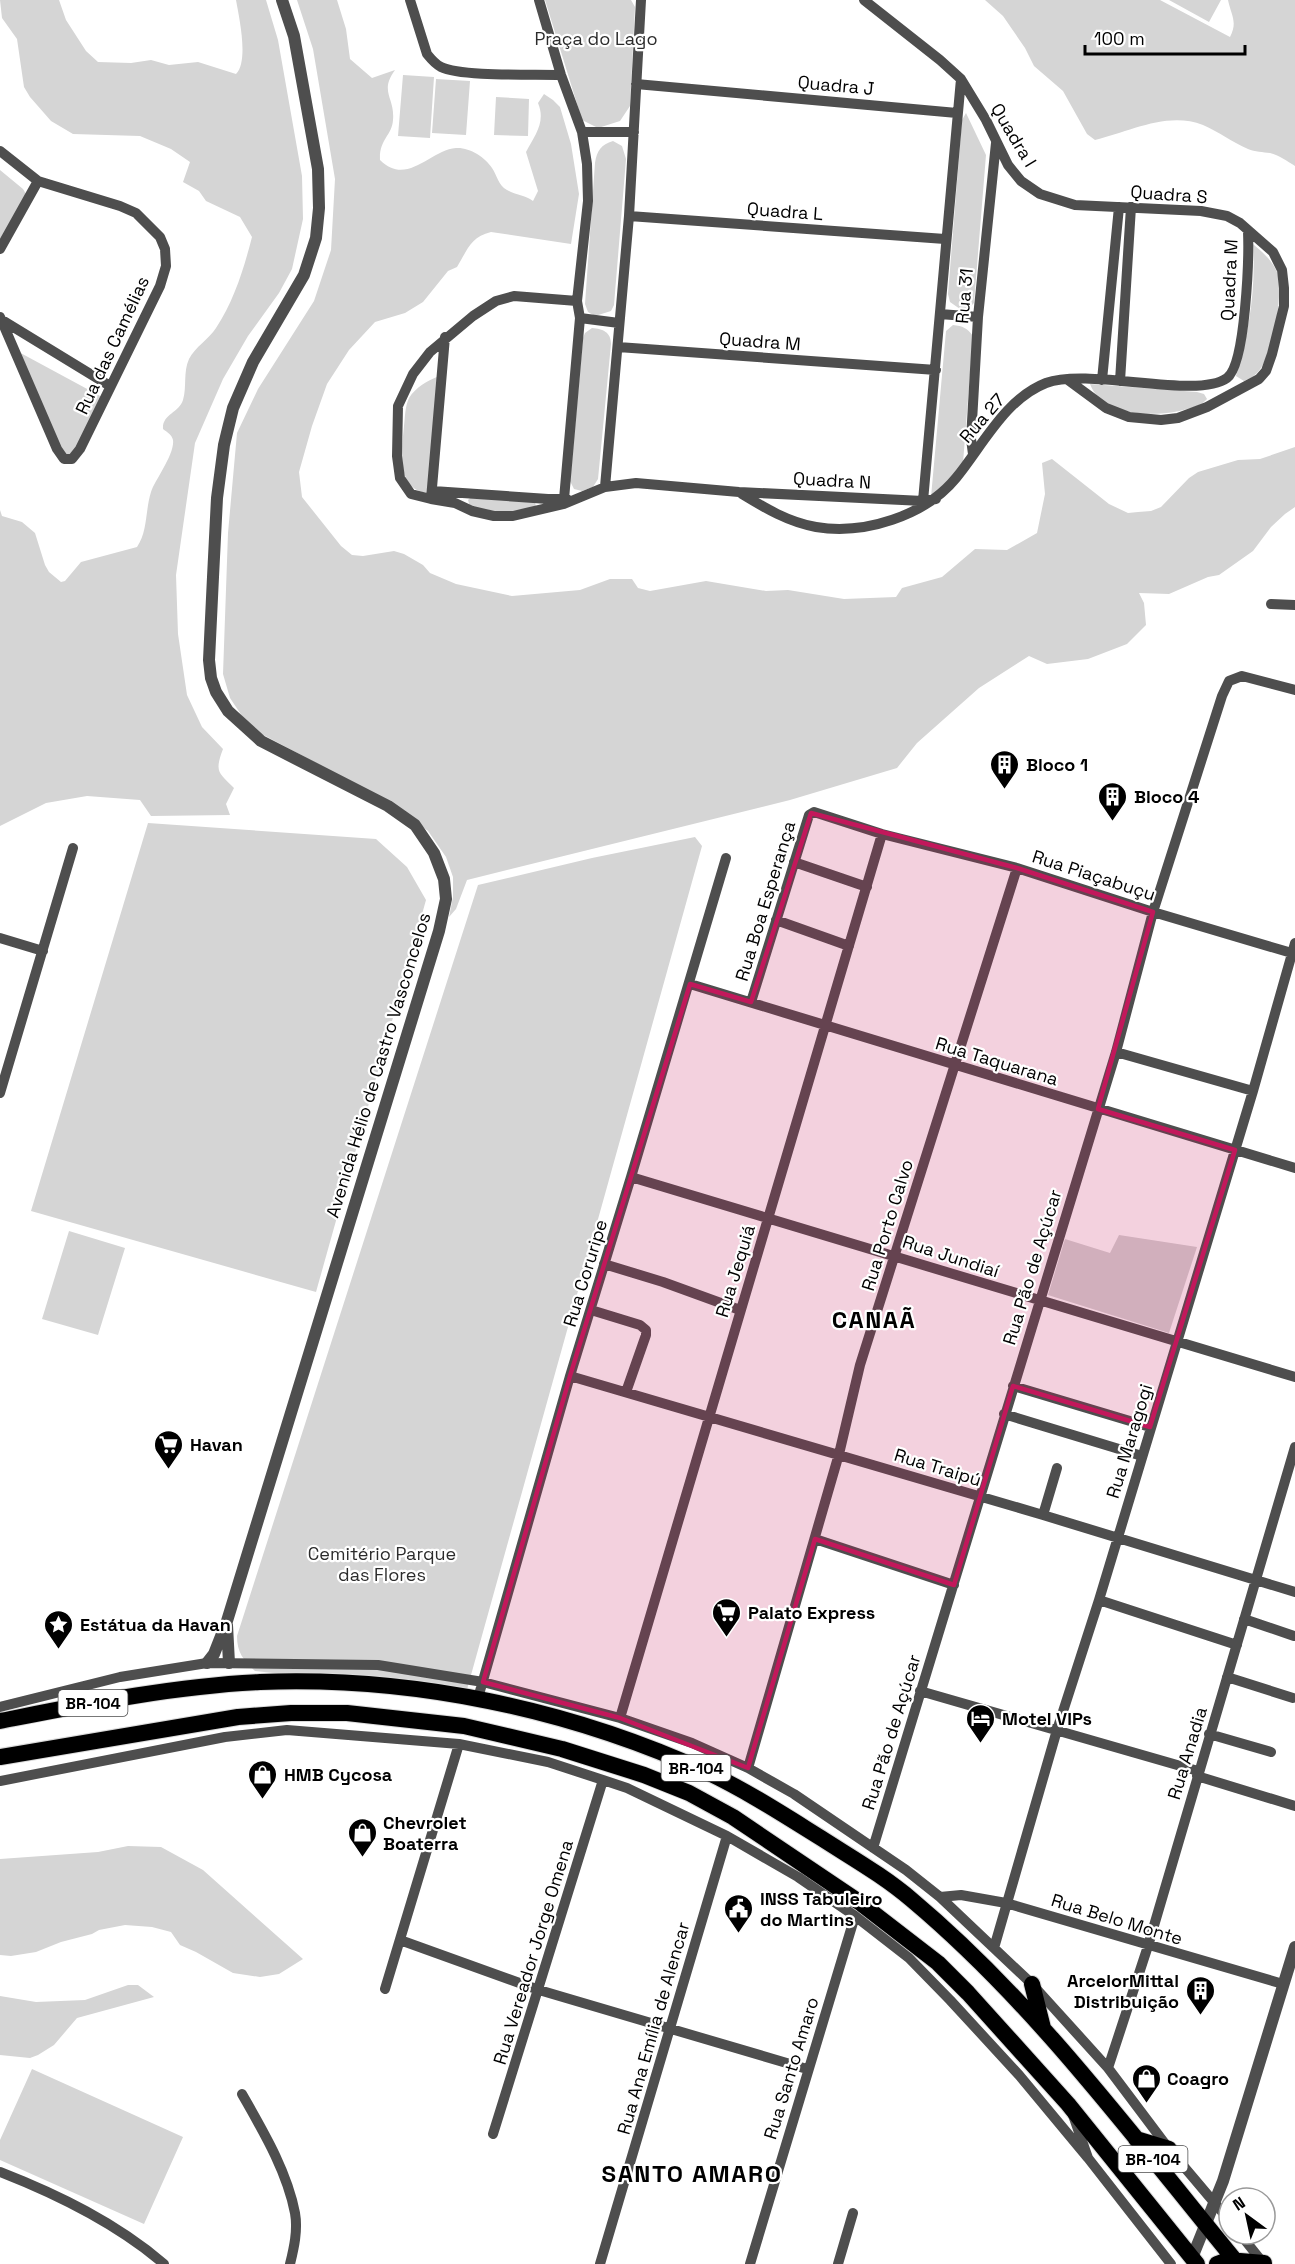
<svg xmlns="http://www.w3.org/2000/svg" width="1295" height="2264" viewBox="0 0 1295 2264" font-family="'Space Grotesk',sans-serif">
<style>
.green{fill:#d5d5d5}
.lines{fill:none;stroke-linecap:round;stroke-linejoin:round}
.trunk-casing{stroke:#dbdbdb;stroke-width:18}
.minor{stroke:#4e4e4e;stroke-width:10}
.tertiary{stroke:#4e4e4e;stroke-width:12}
.trunk{stroke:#000;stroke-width:16}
.marked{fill:#c2185b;fill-opacity:0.2;stroke:#c2185b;stroke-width:4.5;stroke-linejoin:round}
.labels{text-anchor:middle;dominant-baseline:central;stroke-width:4.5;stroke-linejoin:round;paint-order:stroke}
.shield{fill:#fff;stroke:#4c4c4c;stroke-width:1.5}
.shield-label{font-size:16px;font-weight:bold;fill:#000}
.park-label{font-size:18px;fill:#2c2c2c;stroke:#fff}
.street-label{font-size:18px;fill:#000;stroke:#fff}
.poi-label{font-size:18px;font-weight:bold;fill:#000;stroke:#fff;text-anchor:start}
.district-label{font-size:24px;font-weight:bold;letter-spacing:1.5px;fill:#000;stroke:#fff}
</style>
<rect width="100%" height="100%" fill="#fff"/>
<path class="green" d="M0,0H59L66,20L86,51L98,62L131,63L151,60L169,65L198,62L236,74C249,61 239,17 236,0H266L278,40L302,176L303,219L292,269L279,293L248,336L223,379L195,443L176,575L178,634L187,695L202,727L223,749C214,773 219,772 234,788L226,804L230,815L151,816L140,800L87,796L46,803L0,826V510L2,516L22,522L35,533L45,565L49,572L61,582L65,581L81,562L137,547C148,531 145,511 151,492C155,480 175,454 173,440C172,435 167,432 163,429C162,414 179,413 183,400C187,387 183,372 189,359C195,347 209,339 216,328C234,301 244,268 252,237L240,217L206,201L199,191L183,182L190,162L171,149L140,136L73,134L51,121L30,97L24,87L17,39L2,18Z
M297,0H337L346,29L350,59L372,78L395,70C379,92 395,97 393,120C392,136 379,139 380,160C407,187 430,150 456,148C469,147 485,157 492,168C497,175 498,185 507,190C515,195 525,195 533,201L538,191L526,152C535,135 546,122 538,103L544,94L553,100L560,107L571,144L579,194L571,244L491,232C470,237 467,251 457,267L448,271L423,302L405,313L375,322L349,350L327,384L312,426L299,472L302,497L341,546L352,555L363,556L394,551L404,554L423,565L430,573L456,584L512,596L580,590L610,579H632L638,588L650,591L706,581L766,591L788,590L844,599L896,597L902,588L942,577L975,549L1007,550L1037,533L1045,494L1042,463L1052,459L1109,504L1128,513L1138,512L1151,511L1161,507L1189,478L1198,472L1238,460L1260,459L1295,447V507L1285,514L1271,527L1253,551L1219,575L1208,577L1169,594L1139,593L1144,603L1146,625L1127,644L1088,659L1047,664L1029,656L979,688L917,743L897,768L790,800L467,880L456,909L449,917L453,897V877L446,857L428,831L392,803L250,728L230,698L223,674L228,533L237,433L258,389L314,301L331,250L335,179L313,49Z
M545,0H631L635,7L630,106L620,121L598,128L582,120Z
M985,0H1160L1230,37C1238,22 1231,15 1228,0H1295V166C1287,161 1279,155 1270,153C1263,152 1255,152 1248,149C1232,142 1219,132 1203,125C1167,111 1129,132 1095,140L1087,134L1063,91L1034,66L1025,48L1003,16Z
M1169,0H1221L1209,22Z
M403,75L434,77L430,138L398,136Z
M436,79L470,81L466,135L432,133Z
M496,97L529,99L528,136L494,135Z
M966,113L986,155L974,303L969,308L960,309L950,302L948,294L962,120Z
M613,141L622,146L626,159L614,305L611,311L595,316L588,312L585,304L595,163C597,150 601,145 613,141Z
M0,170L23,189L26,194L0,245Z
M1253,244C1262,252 1272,260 1277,272C1284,293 1273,359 1256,374C1253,377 1248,379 1244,381L1236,376C1249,333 1256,289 1253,244Z
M953,325C963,326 967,328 973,336L963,463L953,476L931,497L946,331Z
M592,328C603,329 611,332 611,344L598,479L593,487L582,491L574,489L570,481L583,338L585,333Z
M15,350L102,397L76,451L64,457Z
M439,376L427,493C395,489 402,449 404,426C405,418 405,406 409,398C416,387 427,381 439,376Z
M1090,384L1197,392L1204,394L1207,399C1202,405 1195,407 1187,409C1159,418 1102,417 1090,384Z
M472,496L535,502L536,507L509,513L470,507L468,500Z
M148,823L376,839L407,867L426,900L316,1292L31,1211Z
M695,837L702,846L466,1693L255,1671C243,1660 237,1652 237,1636L478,885L592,858Z
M69,1231L125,1248L98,1335L42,1319Z
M1119,1235L1197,1247L1169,1333L1048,1295L1065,1239L1110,1253Z
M128,1846L161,1847L203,1870L303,1959L279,1974L260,1977L233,1973L196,1952L180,1945L171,1932L152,1927L125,1925L99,1930L92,1934L61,1942L36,1952L11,1956L0,1955V1859L98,1852Z
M128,1985H138L154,1997L77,2018L54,2045L38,2055L30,2058L0,2055V1996L36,2002L85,2000Z
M32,2069L183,2137L144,2224L0,2160V2140Z"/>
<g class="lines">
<defs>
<path id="trunk" d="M0,1721C86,1704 173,1686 260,1682C413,1676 569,1709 707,1772C747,1791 784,1815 821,1838C852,1858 884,1876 912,1900C1037,2005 1134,2138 1238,2264
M0,1757L238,1717L291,1713H347L464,1726L562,1749L644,1775L689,1793L733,1817L859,1902L938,1963L968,1993L1068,2104L1197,2264
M1032,1984L1043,2028
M1136,2139L1169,2149
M1217,2264L1228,2260L1264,2263"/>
</defs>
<use href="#trunk" class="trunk-casing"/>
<path class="minor" d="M410,0L427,54C431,59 435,64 441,67C461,77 535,74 561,75
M539,0L561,75L582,132L587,164L588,201L577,301L580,318L564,499
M864,0L940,60L961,79L986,120L1008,165L1021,181L1040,194L1075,205L1201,211L1227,216L1240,223L1273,252L1282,270L1284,288V306L1272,354L1266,371L1259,379L1207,407L1178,418L1161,420L1129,417L1106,408L1068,380
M636,84L957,113
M582,132H634
M0,151L38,181L120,206L136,213L160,237L165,249L166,266L160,286L80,449L72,459H64L57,449L0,317
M629,216L945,239
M0,249L38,181
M577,301L514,296L496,301L473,316L430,352L413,374L398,406L397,456L400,478L411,494L431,499L455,503L472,511L494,516H513L564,504L605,487L636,483L739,492L923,501L936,499
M940,314L978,317
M580,318L619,323
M2,320L110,386
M618,347L936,370
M1102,380L1119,207
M1120,381L1131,207
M973,454L971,439L978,317L996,143
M605,487L629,216L641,0
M433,491L548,499H567
M742,494C765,508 788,522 816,527C864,535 925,516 956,478C983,445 1005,399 1046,383C1089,367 1197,400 1227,378C1246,364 1249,256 1248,231
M431,499L445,337
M920,505L923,501L961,79
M1271,604L1295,605
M794,862L867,887
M776,920L849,946
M0,938L43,951
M690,984L1295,1168
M751,1002L809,815L814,812L882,834L1017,868L1153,912L1295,954
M1116,1052L1253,1091
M0,1093L73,848
M631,1177L1295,1377
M604,1264L663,1282L740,1310
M591,1310L640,1325L646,1330V1335L626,1392
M570,1376L1043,1515L1295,1592
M1013,1386L1150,1427
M1004,1414L1142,1456
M1043,1515L1057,1468
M815,1539L954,1585
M1099,1600L1237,1645
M1244,1619L1294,1636
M1227,1677L1293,1698
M920,1691L1198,1771
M478,1698L570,1376L631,1177L726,858
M0,1707L120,1677L207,1663L378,1665L483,1682L620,1718L692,1743L748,1768L794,1794L906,1870L940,1897L1032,1984L1108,2068L1169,2149L1229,2220
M620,1718L882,834
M1209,1734L1271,1752
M748,1768L839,1454L860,1365L1017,868
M1197,1776L1295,1806
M0,1781L225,1737L287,1730L459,1744L548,1762L603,1780L627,1788L727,1836L798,1877L855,1916L909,1958L950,2000L1019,2075L1088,2158
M873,1848L1116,1052L1153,912L1222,696L1229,681L1242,676L1295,690
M940,1897L961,1895L1006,1903L1283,1984
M400,1940L539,1990L807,2069
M994,1948L1057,1730L1099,1600L1253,1091L1295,943
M385,1989L459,1744
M1108,2068L1148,1946L1295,1447
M242,2094C263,2131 287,2171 295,2213C298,2230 294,2248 290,2264
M1073,2115L1088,2158L1171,2264
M493,2134L603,1780
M0,2172C59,2195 116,2223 164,2264
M1240,2234L1264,2264
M600,2264L727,1836
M750,2264L855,1916
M838,2264L853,2213"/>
<path class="tertiary" d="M227,1625L229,1663
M207,1663L214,1654L227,1621L439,931L446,899L444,879L434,853L415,825L388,806L261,741L228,711L216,692L211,678L209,660L213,577L217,498L224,445L233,408L253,362L304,275L316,238L319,208L318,169L294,36L282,0
M1192,2258L1223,2181L1295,1947"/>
<use href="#trunk" class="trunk"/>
</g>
<path class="marked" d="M811,813L1017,868L1153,912L1098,1109L1235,1150L1150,1427L1013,1386L954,1585L815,1539L748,1768L620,1718L483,1682L570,1376L690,984L751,1002Z"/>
<defs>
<symbol id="building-pin" viewBox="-11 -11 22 30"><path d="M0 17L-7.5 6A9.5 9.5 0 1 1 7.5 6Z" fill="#000" stroke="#fff"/><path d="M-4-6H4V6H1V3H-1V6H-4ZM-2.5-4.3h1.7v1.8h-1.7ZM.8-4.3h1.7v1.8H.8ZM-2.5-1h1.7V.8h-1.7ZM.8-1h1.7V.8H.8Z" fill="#fff"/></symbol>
<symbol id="supermarket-pin" viewBox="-11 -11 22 30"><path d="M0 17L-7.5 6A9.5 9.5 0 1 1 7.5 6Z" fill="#000" stroke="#fff"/><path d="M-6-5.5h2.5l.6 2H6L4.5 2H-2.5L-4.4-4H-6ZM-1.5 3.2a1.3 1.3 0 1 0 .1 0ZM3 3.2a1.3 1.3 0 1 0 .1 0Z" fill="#fff"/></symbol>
<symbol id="sight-pin" viewBox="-11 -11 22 30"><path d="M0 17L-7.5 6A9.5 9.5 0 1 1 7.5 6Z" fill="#000" stroke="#fff"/><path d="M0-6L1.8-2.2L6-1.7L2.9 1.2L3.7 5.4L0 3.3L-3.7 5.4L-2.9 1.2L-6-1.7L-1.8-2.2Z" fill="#fff"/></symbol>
<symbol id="hotel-pin" viewBox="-11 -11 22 30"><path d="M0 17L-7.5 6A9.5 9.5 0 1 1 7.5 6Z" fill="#000" stroke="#fff"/><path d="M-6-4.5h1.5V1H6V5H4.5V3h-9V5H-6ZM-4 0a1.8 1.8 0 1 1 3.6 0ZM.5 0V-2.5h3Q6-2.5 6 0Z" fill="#fff"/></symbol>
<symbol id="shop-pin" viewBox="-11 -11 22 30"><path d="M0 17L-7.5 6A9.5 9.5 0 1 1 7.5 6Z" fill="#000" stroke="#fff"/><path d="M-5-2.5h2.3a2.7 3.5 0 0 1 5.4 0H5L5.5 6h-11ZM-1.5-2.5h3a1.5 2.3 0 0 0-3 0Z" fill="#fff"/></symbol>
<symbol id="civic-pin" viewBox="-11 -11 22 30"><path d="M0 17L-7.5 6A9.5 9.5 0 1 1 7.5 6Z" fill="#000" stroke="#fff"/><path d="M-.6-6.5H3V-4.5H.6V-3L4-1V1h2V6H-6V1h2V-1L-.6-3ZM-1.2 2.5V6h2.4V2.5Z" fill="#fff"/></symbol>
</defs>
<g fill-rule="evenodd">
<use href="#building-pin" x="988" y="748" width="33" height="45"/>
<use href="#building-pin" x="1096" y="780" width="33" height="45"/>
<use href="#supermarket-pin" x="152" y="1428" width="33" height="45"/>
<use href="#supermarket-pin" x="710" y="1596" width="33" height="45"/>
<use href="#sight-pin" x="42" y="1608" width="33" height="45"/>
<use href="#hotel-pin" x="964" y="1702" width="33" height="45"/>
<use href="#shop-pin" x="246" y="1758" width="33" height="45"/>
<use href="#shop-pin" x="346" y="1816" width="33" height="45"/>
<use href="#civic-pin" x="722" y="1892" width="33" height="45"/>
<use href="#building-pin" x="1184" y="1974" width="33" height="45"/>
<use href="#shop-pin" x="1130" y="2062" width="33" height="45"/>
</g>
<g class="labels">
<g class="shield">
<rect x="58.5" y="1690" width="69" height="26" rx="4.5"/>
<rect x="661.5" y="1755" width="69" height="26" rx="4.5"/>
<rect x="1118.5" y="2146" width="69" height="26" rx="4.5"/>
</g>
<g class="shield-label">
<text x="93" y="1703">BR-104</text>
<text x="696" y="1768">BR-104</text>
<text x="1153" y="2159">BR-104</text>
</g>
<g class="park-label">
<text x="596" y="38">Praça do Lago</text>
<text x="382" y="1553">Cemitério Parque<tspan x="382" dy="21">das Flores</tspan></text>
</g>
<g class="street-label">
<text transform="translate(836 85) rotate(5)">Quadra J</text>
<text transform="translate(1014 135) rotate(59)">Quadra I</text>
<text transform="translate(1169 194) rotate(4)">Quadra S</text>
<text transform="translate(785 211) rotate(4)">Quadra L</text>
<text transform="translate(1229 280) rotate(-87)">Quadra M</text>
<text transform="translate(964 296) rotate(-85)">Rua 31</text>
<text transform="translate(760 341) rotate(4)">Quadra M</text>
<text transform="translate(112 345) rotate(-65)">Rua das Camélias</text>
<text transform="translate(982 418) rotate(-49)">Rua 27</text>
<text transform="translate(832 480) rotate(3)">Quadra N</text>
<text transform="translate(1094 875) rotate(18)">Rua Piaçabuçu</text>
<text transform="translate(765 901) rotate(-73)">Rua Boa Esperança</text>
<text transform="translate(997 1061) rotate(17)">Rua Taquarana</text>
<text transform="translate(378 1065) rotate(-73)">Avenida Hélio de Castro Vasconcelos</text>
<text transform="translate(887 1225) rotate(-73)">Rua Porto Calvo</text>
<text transform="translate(951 1256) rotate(18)">Rua Jundiaí</text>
<text transform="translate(1032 1267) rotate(-73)">Rua Pão de Açúcar</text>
<text transform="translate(735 1271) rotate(-73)">Rua Jequiá</text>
<text transform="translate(585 1273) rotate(-73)">Rua Coruripe</text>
<text transform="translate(1129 1441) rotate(-73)">Rua Maragogi</text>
<text transform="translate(938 1467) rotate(17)">Rua Traipú</text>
<text transform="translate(891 1732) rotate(-73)">Rua Pão de Açúcar</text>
<text transform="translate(1187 1753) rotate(-73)">Rua Anadia</text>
<text transform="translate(1117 1919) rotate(17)">Rua Belo Monte</text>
<text transform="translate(533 1952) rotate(-73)">Rua Vereador Jorge Omena</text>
<text transform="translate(653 2028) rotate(-74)">Rua Ana Emília de Alencar</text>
<text transform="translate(791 2068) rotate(-73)">Rua Santo Amaro</text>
</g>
<g class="poi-label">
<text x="1026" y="764">Bloco 1</text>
<text x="1134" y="796">Bloco 4</text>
<text x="190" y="1444">Havan</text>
<text x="748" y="1612">Palato Express</text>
<text x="80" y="1624">Estátua da Havan</text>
<text x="1002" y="1718">Motel VIPs</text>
<text x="284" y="1774">HMB Cycosa</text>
<text x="383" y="1822">Chevrolet<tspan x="383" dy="21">Boaterra</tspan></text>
<text x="760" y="1898">INSS Tabuleiro<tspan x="760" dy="21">do Martins</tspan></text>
<text x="1179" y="1980" text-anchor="end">ArcelorMittal<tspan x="1179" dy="21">Distribuição</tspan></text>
<text x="1167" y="2078">Coagro</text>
</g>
<g class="district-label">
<text x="874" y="1319">CANAÃ</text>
<text x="692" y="2173">SANTO AMARO</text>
</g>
</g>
<g transform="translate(1247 2216) rotate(327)"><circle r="28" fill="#ffffff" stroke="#999999" stroke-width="1.5"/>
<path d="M0-4.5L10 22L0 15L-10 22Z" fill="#000000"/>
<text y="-9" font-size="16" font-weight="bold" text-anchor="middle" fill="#000000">N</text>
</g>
<path d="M1085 45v9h160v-9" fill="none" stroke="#000000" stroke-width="3"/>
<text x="1094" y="45" font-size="18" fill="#000000" stroke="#ffffff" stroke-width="4.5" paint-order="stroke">100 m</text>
</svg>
